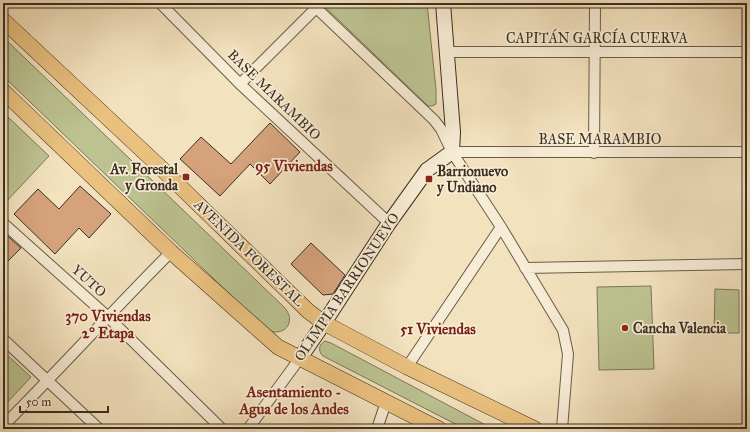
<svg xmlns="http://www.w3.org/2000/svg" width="750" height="432" viewBox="0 0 750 432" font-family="'IM FELL Great Primer',serif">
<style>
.green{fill:#bcc391;stroke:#7c785a}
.building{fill:#d5a27c;stroke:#3b2e22}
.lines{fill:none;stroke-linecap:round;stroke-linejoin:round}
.street-casing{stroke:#695b49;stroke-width:12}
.secondary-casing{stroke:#3b2e22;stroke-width:16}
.primary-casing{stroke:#3b2e22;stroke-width:16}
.street{stroke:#f7ecd5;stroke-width:10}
.secondary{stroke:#f7ecd5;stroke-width:14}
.primary{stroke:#eac17f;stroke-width:15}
.poi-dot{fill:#8f2418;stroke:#f7ecd5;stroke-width:1.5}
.labels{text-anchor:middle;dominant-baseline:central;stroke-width:3.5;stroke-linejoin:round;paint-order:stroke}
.street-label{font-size:14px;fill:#3b2e22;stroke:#f7ecd5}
.poi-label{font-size:14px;font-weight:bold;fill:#3b2e22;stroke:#f7ecd5;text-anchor:start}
.neighbourhood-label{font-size:15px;font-weight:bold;fill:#7a1f14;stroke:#f7ecd5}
</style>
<rect width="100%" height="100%" fill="#f3e2be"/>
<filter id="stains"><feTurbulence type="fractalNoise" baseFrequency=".005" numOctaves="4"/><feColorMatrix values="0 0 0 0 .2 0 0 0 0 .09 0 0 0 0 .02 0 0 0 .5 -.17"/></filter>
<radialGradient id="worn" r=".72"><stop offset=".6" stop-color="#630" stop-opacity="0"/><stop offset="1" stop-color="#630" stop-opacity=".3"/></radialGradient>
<path class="green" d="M321,3H427L436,90V104L432,106H428Z
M3,37L284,307C298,322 283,339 266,329L3,76Z
M8,117L49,156L3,205V123Z
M651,286L654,369L599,370L597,287Z
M715,289L739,290V333H714Z
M325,341L331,343L493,429H465L323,356L321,354C318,348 320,344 325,341Z
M3,351L31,377L3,407Z"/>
<path class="building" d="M270,123L300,152L270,184L250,164L220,196L180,159L201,137L231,164Z
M80,186L111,214L89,238L79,228L55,254L14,214L38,189L59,209Z
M3,232L21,248L3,266Z
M311,243L345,275L333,294L323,295L291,264Z"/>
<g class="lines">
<defs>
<path id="street" d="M160,3L240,84L389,223
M311,3L434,120L441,129L452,152L501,227L563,330L568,354L562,429
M448,52H747
M240,84L316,8
M452,152H747
M594,153L595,3
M3,223L107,316L222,429
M525,268L747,264
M3,339L99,429
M407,367L501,227
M3,426C60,369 114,309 171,252
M248,429L300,358
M377,429L386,402"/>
<path id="secondary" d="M300,358L324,323L389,223L427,170L452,152L453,132L443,3"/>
<path id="primary" d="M3,20L159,166L308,311L324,323L407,367L535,429
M3,91L171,252L278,347L439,429"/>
</defs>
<use href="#street" class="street-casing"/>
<use href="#secondary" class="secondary-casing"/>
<use href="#primary" class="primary-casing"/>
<use href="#street" class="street"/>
<use href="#secondary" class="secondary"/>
<use href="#primary" class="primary"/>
</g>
<g class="poi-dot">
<rect x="182" y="173" width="8" height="8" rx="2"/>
<rect x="425" y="175" width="8" height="8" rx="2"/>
<circle cx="625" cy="328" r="4"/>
</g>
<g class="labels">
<g class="street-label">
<text x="597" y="38">CAPITÁN GARCÍA CUERVA</text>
<text transform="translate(274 95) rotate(44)">BASE MARAMBIO</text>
<text x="600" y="139">BASE MARAMBIO</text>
<text transform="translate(249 253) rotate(44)">AVENIDA FORESTAL</text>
<text transform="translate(89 281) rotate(42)">YUTO</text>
<text transform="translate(347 287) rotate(-56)">OLIMPIA BARRIONUEVO</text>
</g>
<g class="poi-label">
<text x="178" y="169" text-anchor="end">Av. Forestal<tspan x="178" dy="16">y Gronda</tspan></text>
<text x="437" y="171">Barrionuevo<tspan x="437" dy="16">y Undiano</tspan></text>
<text x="633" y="328">Cancha Valencia</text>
</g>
<g class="neighbourhood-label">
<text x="294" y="166">95 Viviendas</text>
<text x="108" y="316">370 Viviendas<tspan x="108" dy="17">2° Etapa</tspan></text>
<text x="438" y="329">51 Viviendas</text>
<text x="294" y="392">Asentamiento -<tspan x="294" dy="17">Agua de los Andes</tspan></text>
</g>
</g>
<rect width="750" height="432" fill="none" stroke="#f3e2be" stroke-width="16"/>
<rect x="4" y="4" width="742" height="424" fill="none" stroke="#3b2e22" stroke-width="2"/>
<rect x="8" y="8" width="734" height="416" fill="none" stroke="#3b2e22"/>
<path d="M20 406v6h88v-6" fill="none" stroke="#3b2e22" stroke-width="2"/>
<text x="26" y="406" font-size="12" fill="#3b2e22" stroke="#f7ecd5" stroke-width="3" paint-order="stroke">50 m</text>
<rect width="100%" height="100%" filter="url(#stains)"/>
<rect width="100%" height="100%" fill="url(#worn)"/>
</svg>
